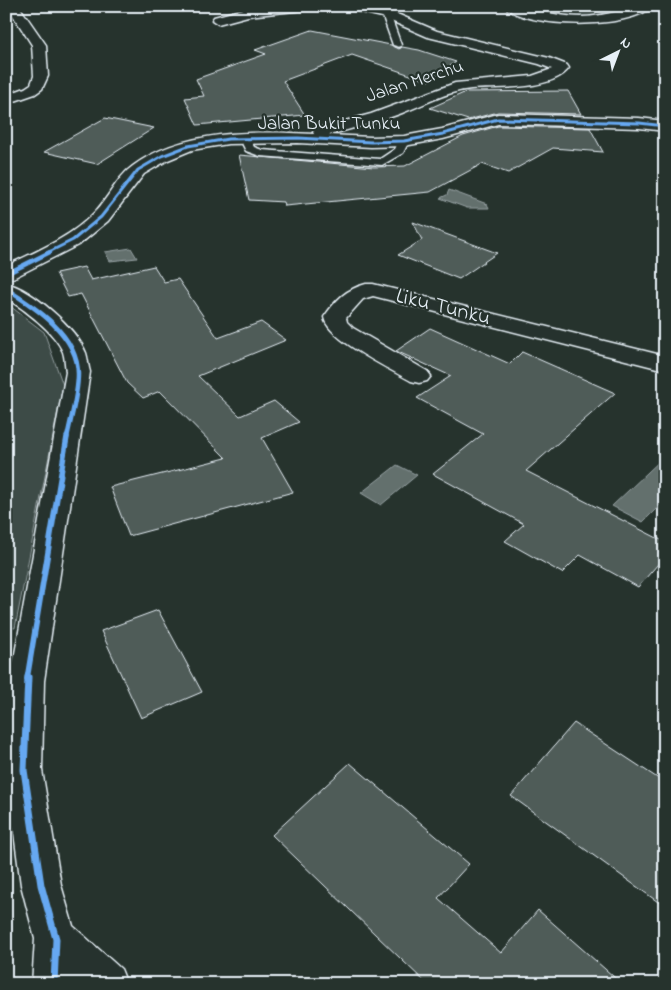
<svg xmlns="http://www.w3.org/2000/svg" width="671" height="990" viewBox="0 0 671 990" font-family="'Indie Flower',sans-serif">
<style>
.green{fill:#3e4b47;stroke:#939ea0}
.water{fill:#636f6d;stroke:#98a3a5}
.building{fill:#505c59;stroke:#e8f1f8}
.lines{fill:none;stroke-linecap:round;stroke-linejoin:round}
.lane-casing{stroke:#e8f1f8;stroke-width:3}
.street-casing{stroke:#e8f1f8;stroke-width:3}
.lane{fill:#26332d;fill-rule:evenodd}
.street{fill:#26332d;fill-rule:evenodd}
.cycleway-far3-casing{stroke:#26332d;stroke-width:5}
.cycleway-far2-casing{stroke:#26332d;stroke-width:7}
.cycleway-far1-casing{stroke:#26332d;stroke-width:9}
.cycleway-casing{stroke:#26332d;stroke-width:10}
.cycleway-far3{stroke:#66a8f1;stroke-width:3}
.cycleway-far2{stroke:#66a8f1;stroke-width:4.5}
.cycleway-far1{stroke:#66a8f1;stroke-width:5.5}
.cycleway{stroke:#66a8f1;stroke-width:7}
.labels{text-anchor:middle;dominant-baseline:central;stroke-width:4.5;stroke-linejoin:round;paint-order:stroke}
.far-street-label{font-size:19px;fill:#e8f1f8;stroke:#26332d}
.street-label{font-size:22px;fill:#e8f1f8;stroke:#26332d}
</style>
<rect width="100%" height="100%" fill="#26332d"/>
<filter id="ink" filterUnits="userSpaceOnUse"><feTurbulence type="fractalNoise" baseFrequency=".02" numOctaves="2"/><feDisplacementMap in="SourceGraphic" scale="10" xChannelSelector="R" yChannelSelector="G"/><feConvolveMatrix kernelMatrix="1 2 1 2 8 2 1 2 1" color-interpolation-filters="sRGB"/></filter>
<g filter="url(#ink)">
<path class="green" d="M518,6H637C611,20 544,22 518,6Z
M6,303L44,332L63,385L15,628L6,627Z"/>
<path class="water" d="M449,190L487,204L489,208H467L440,198L447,195Z
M131,248L137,258L110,261L105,252Z
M665,456V500L643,522L612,506Z
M397,465L417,475L381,505L361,493Z"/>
<path class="building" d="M312,30L391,45L399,49L402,47L419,50L456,62L428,81L352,55L283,81L305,115L197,125L185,98L204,96L196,79L266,54L255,50Z
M568,91L581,114L498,112L468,120L430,108L466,92Z
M105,118L154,128L97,164L44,152Z
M498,126L590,128L603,152L553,148L508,173L482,164L430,192L285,206L284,202L249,200L239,155L374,167L405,166L463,136Z
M413,222L497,253L459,279L398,255L422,240Z
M154,266L164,282L178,279L218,338L261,322L286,340L198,376L240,416L274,401L299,422L262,438L293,492L129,536L110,487L226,458L160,391L143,398L127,383L81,294L68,297L56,273L84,267L91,280Z
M430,328L510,364L522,352L615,393L526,471L665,542V556L638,587L580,555L562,573L505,541L524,524L433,474L483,434L417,398L451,376L396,351Z
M158,610L202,692L141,718L101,631Z
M574,723L665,783V907L511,796Z
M350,763L469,864L438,898L501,953L538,910L622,984H427L272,835Z"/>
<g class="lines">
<defs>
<path id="lane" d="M383,12L390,14L401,45L400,47L393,45L382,14Z
M245,136L249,137L254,147L262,150L380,159L395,149L400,139L404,138L409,141L403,153L382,165L260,156L246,151L240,139Z"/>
<path id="street" d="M7,6H19L46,45L48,76L42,89L35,94L6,104V95L25,88L31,84L34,76L32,45Z
M267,6H310L304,10L248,16L218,24L212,20L214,17L247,8Z
M346,6H372L390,11L437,31L549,58L567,65L569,68C553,91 496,87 471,89C448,91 423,105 402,113C378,122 353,128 329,135L371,137L404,136L442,129L498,114L639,118L665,121V131L639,128L498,124L443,139L404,146L371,147L298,143L228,144L192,150L168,160L144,174L108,221L80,244L13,278L6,280V266C37,251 70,238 94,213C108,199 117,177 133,166C183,129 256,131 314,134L313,132L315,129L371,114L455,83L532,76L552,69L539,64L428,37L382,17L348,9Z
M504,6C530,6 554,17 581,17C607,17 628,6 653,6C630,30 526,29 504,6Z
M6,283C32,289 76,328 86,353C88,359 88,366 90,372L44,681L42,770L61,885L73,926L121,969L127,984H32L35,939L21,885L6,773L10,681L66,372C65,366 65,358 63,352C55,332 24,309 6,298Z
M366,284H373L665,356V370L373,296L363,299L346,318L347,322L353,328L427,371L431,376L427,381L419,383L411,381C390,369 327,339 324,317C336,300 346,289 366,284Z"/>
</defs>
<use href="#lane" class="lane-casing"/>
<use href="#street" class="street-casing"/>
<use href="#lane" class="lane"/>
<use href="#street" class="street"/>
<defs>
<path id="cycleway-far3" d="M47,253L73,240L101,217L138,170L162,156L188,146L228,139L298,138L371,142L404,141L443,134L498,119L639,123L665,126"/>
<path id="cycleway-far2" d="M6,274L50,252
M6,289C35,307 78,335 78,374C78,395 71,417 67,438"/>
<path id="cycleway-far1" d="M27,679L67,437"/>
<path id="cycleway" d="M28,677L24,770L41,885L56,939L54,984"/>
</defs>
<use href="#cycleway-far3" class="cycleway-far3-casing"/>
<use href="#cycleway-far2" class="cycleway-far2-casing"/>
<use href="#cycleway-far1" class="cycleway-far1-casing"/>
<use href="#cycleway" class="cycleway-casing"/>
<use href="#cycleway-far3" class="cycleway-far3"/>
<use href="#cycleway-far2" class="cycleway-far2"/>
<use href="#cycleway-far1" class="cycleway-far1"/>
<use href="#cycleway" class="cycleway"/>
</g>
</g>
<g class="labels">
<g class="far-street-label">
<text transform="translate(415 82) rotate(-18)">Jalan Merchu</text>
<text x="329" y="124">Jalan Bukit Tunku</text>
</g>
<g class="street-label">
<text transform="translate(443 308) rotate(14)">Liku Tunku</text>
</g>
</g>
<rect width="671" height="990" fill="none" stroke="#26332d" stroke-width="25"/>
<rect x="12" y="12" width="646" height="965" fill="none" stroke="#e8f1f8" stroke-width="2" filter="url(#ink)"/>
<g transform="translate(618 52) rotate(42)" stroke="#26332d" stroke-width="4" paint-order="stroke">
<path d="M0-4L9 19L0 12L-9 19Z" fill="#e8f1f8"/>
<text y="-8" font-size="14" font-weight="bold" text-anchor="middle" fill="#e8f1f8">N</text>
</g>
</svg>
